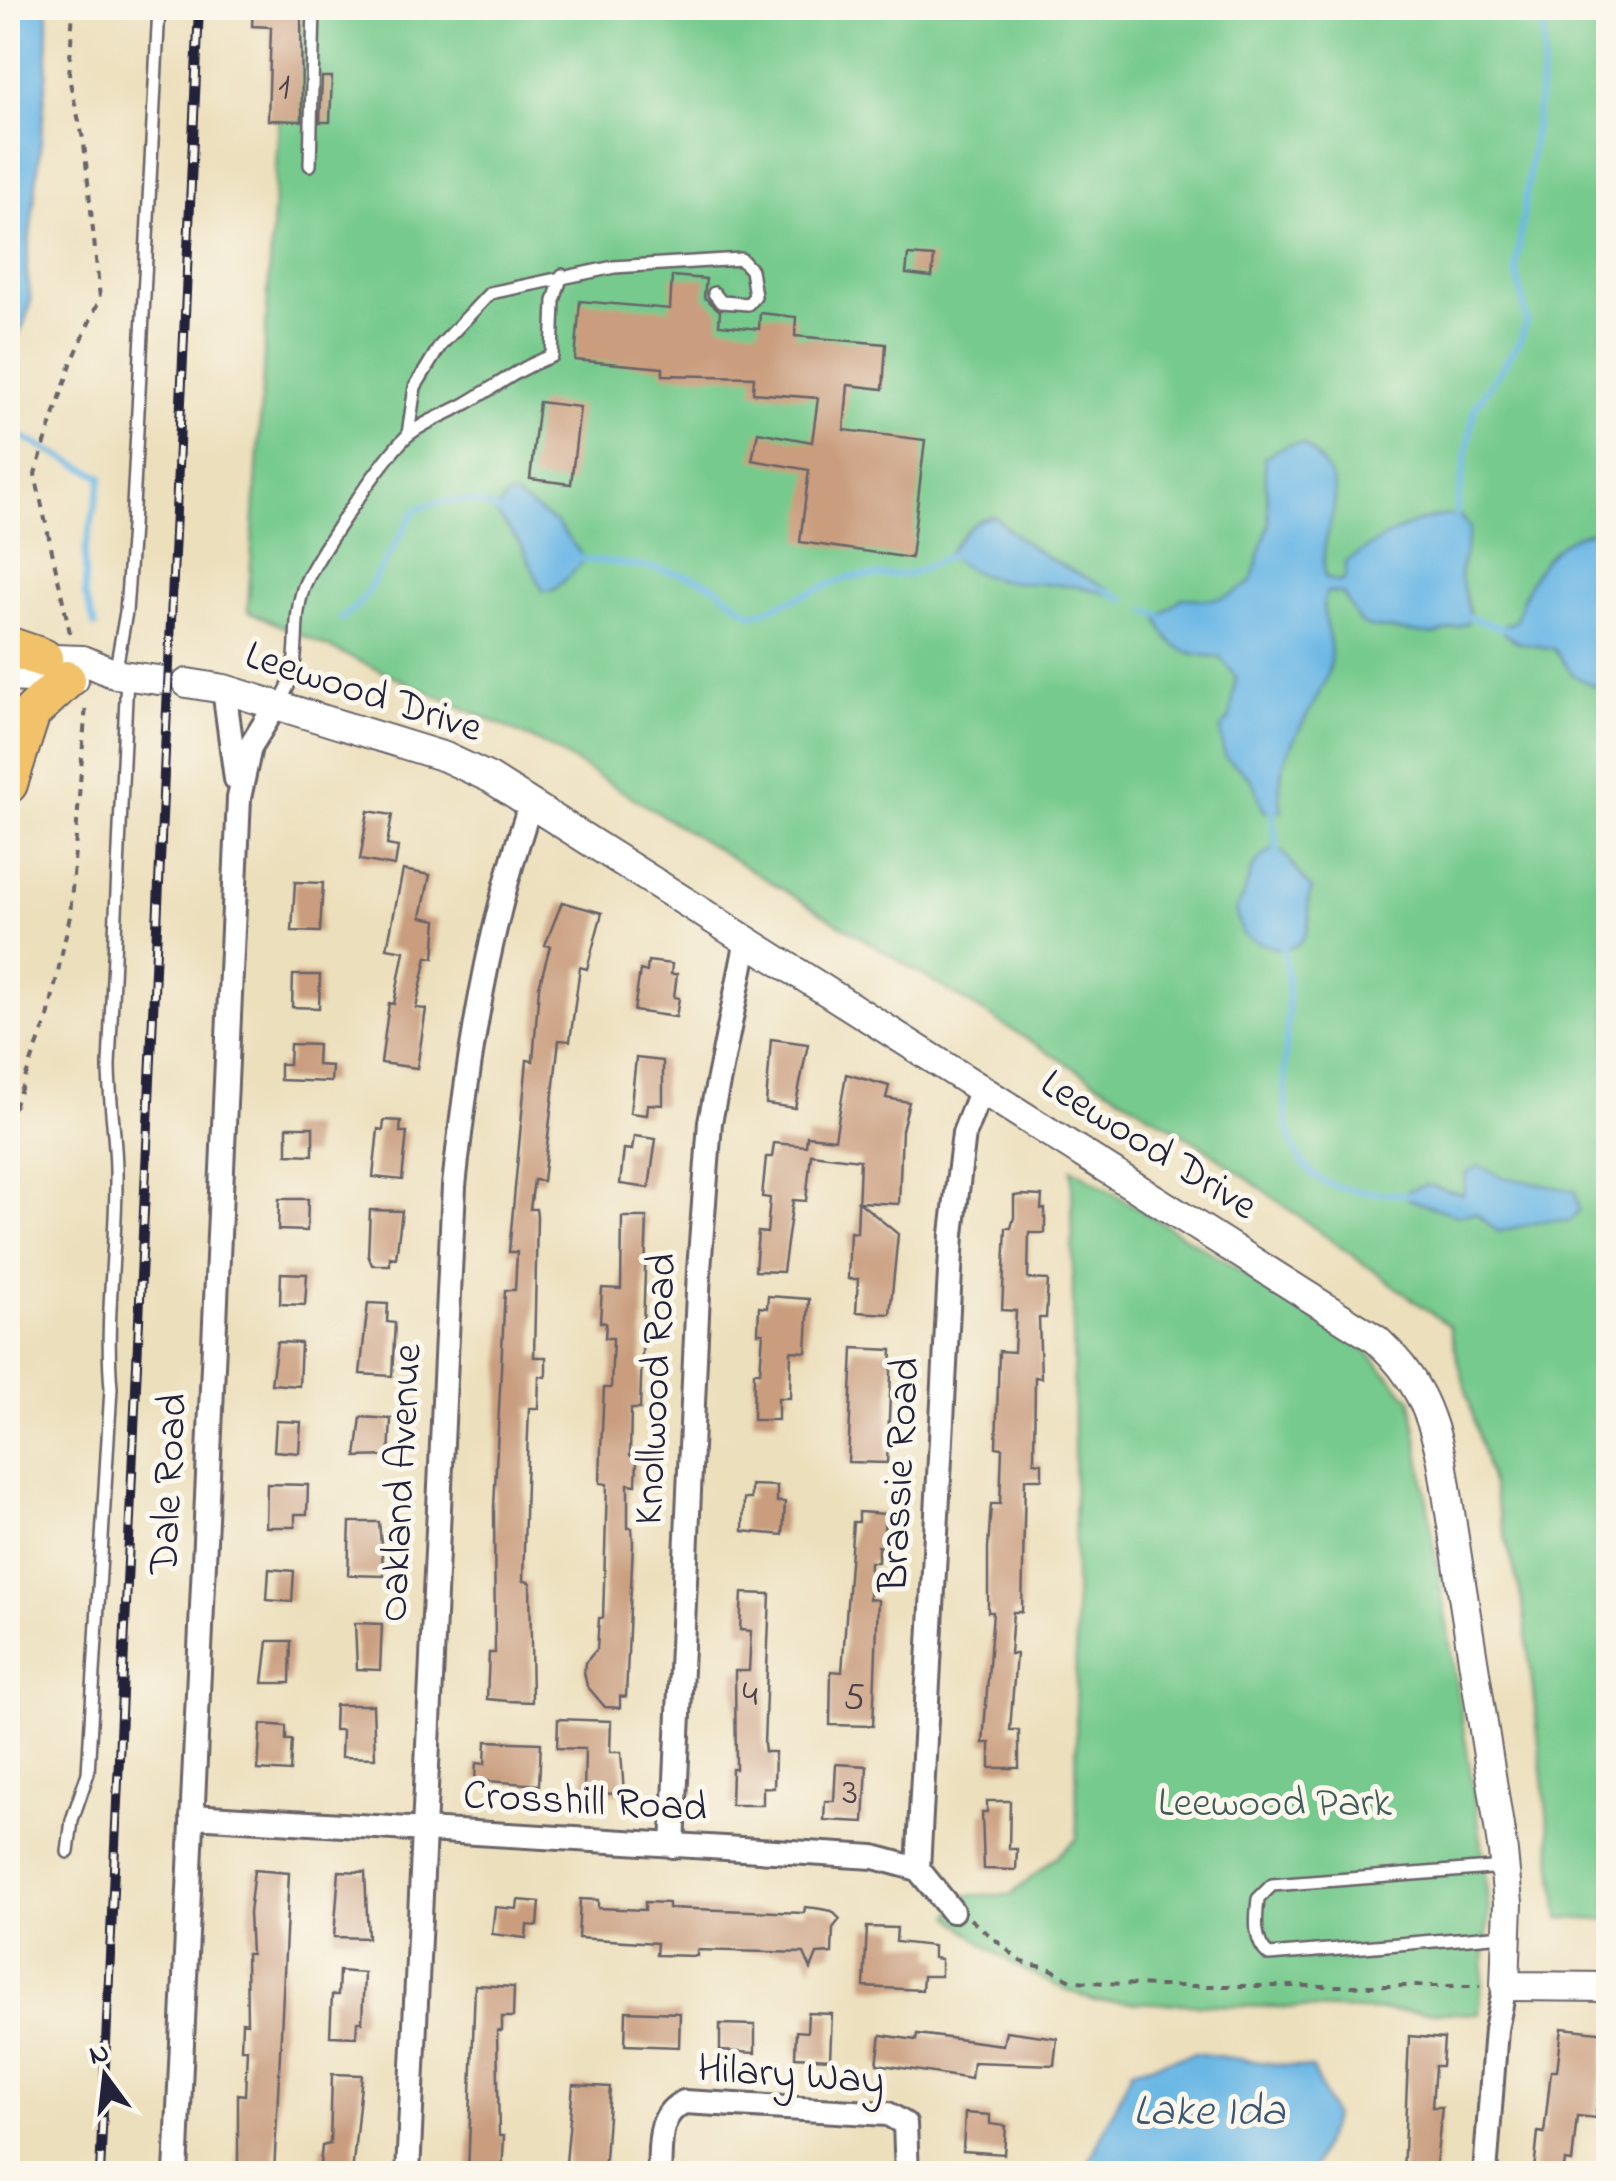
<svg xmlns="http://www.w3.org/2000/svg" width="1616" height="2181" viewBox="0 0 1616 2181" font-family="'Indie Flower',sans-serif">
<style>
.green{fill:#76ca8d;stroke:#4c7664;stroke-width:2.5}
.water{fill:#6bb7e5;stroke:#466c90;stroke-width:2.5}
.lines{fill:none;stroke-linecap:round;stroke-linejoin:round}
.stream{stroke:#6bb7e5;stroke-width:6}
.building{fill:#c99d7e}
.service-casing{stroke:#696468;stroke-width:16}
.minor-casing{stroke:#696468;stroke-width:28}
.tertiary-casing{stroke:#696468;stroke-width:32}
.trunk-casing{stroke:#696468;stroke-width:42}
.path{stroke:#696468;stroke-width:4;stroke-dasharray:8 8;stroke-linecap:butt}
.service{stroke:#fff;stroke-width:11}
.minor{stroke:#fff;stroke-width:22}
.tertiary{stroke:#fff;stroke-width:28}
.trunk{stroke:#f2c26a;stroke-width:38}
.rail-casing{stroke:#22223b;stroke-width:10}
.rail{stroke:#fbf7ec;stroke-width:6;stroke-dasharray:19;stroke-linecap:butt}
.labels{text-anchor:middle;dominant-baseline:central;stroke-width:10;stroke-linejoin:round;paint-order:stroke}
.number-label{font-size:38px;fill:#4c414c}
.street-label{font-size:42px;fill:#22223b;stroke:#fbf7ec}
.park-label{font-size:42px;fill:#3f5d58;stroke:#fbf7ec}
.water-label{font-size:45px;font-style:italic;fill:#3c5676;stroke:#fbf7ec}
</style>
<rect width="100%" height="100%" fill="#fbf7ec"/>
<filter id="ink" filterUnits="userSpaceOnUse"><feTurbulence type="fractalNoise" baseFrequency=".01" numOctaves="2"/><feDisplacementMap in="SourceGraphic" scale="20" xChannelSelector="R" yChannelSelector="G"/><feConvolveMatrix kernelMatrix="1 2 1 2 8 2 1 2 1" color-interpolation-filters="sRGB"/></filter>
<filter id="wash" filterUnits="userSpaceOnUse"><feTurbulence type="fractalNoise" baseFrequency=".0048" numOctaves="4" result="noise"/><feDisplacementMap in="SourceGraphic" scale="40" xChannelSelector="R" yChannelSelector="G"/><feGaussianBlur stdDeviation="2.25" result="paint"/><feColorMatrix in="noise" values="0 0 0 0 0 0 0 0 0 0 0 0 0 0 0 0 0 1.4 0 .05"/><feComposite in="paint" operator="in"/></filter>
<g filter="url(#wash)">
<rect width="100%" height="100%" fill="#ecdfbc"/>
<path class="green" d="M286,8H1608V1920L1559,1918L1523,1603L1449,1326L1205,1148L550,747L248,611Z
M1072,1168L1359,1343L1411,1400L1481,1838L1489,1912L1479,2014L1095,2001C1041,1981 992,1958 951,1916L959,1895H1011L1077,1839Z"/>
<path class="water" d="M8,8H47L48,17C48,100 36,180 27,263C25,275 31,288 30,301C28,318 19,337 8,349Z
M1303,444C1367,497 1312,525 1326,578L1341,582L1346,577V562C1379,540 1419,513 1459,515L1470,528L1460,574L1469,612L1467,623L1435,635L1369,627L1360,623L1343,594L1327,592C1316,615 1337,642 1329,668C1314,720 1269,753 1282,812L1264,811C1260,802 1258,789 1252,781C1234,756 1222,772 1221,728L1230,718L1236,677L1220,657C1187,654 1169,652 1158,618L1182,598C1213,599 1222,604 1251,582L1269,523L1264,457L1288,445Z
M514,496L556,523L582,555L581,564L554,590L543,591L522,546L495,512L507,497Z
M994,516C1036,556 1060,565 1110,589L1106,594C1050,573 1007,599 949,557L948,553C962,537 971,519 994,516Z
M1604,529L1608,533V682L1594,686L1573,675L1554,649L1519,643L1504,633L1505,625L1516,621C1528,574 1552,534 1604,529Z
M1273,849L1282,851L1312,890C1305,901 1311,909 1309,922C1302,963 1266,947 1243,935L1235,910C1254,888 1240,869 1273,849Z
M1480,1166L1502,1177L1575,1191L1579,1211L1570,1221L1548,1220L1498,1232L1476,1213L1456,1215L1408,1199V1190L1428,1185L1463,1195L1467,1173Z
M1195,2053L1312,2069L1334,2117L1311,2173H1084L1132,2070Z"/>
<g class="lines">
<path class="stream" d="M8,436L22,437L102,477L85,551V595L95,626
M1456,515L1475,407L1519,342L1527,322L1516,269L1544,59V15L1536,8
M574,558C617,564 667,566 708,583C725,590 737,608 755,614L850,577L911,574L956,553
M1104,589L1125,600
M1147,610L1160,615
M1468,617L1505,629
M341,619L361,602L415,511C438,497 481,497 501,514
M1272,811L1278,855
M1282,942C1285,959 1288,978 1288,995C1289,1049 1264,1161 1332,1185C1358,1194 1389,1193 1416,1195"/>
</g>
<g id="blocks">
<path class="building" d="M253,8H301L302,121L268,120L271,27L252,26Z
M322,77H332L330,122H320Z
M908,255L934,257L932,277L906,274Z
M672,276L706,279L704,297L720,311L719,325L759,329L760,313L796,317L795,336L886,344L883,389L848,385L844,430L925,440L911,558L800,542L809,470L752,460L758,432L812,442L818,398L753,393L754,377L663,375V368L575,360L580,301L670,309Z
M539,402L580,407L571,484L530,479Z
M368,811L392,815L387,845L398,847L395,866L360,860Z
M403,870L430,875L421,917L437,920L434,958L427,957L416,1008L426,1009L417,1068L381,1063L389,1003L394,1004L404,951L387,948Z
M295,882L323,883L320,932L292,931Z
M562,902L602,913L587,969L580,967L570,1041L559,1040L543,1181L534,1180L530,1209H536L537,1216L534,1357H546V1377L539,1376L538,1408H529L526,1483L523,1581L530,1582L532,1702L508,1701L487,1699L489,1653H495L494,1507L505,1290H515L517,1252H509L527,1060L533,1061L539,987L550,946L545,945Z
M648,961L672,964L671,974H677L674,997L679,998L676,1017L634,1011L640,970L647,972Z
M293,975H320L319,1008L292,1007Z
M771,1039L808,1044L795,1108L766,1104Z
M290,1044L318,1045L317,1065L332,1066L331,1082L280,1080V1064H289Z
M636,1058L663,1061V1105L648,1104L647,1115L630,1113Z
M846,1074L889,1086L886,1098L909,1102L902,1130L899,1204L859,1202L898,1234L890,1314L856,1312L858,1279H848L850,1232L857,1233L860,1160L811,1154L806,1201L793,1200L783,1272L755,1271L758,1232L767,1233L770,1198L762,1197L766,1157H772L774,1143L806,1146L807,1136L835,1139Z
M384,1120L401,1121L400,1132H407L402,1180L373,1177L378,1129L383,1130Z
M287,1127H313V1155L287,1154Z
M634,1136L656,1139L649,1188L620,1184L624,1149L632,1150Z
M1021,1195L1042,1196L1041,1209H1045V1233H1029L1028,1279L1048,1280L1046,1318H1039L1041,1378L1035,1377L1034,1462L1042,1463V1479H1025L1022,1612H1013L1010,1654H1016L1010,1730H1019V1768H990V1743H983L993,1612H988V1548L991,1504H1000L1002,1448L996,1447L999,1351L1014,1352L1016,1311L1002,1310L1006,1228H1011L1014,1217V1196Z
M279,1199H308L307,1231L278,1230Z
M370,1210L402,1211L396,1258L390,1257V1265H372L368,1255Z
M622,1217H647L640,1409H631L630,1455L637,1461L636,1485L628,1484V1528H632L633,1543L626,1697L620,1696V1708L605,1707L587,1686L584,1672L585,1663L597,1649L599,1618H603L607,1484L600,1483L601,1449L604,1388H611L613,1338H605L606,1323L600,1322L602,1288L621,1289Z
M281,1273L307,1274L305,1305L280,1304Z
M768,1296L809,1299L806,1352L791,1351L790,1398H778V1420H753L754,1372H760L763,1333H758L759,1307L767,1308Z
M368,1303L388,1304L387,1322L395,1323L392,1376L360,1374Z
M277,1342L301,1343L299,1386L271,1384Z
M853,1348L892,1350L887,1463L848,1462Z
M361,1417L391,1419L389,1456L356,1457Z
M276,1421L301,1422L299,1453L274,1451Z
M267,1484L308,1485L307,1514H295V1527H266Z
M751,1485L777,1486V1502H785L783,1535L743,1531L744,1499H751Z
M859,1512L885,1514L883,1547L878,1546V1562H870L869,1599L878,1600L873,1726L830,1725L831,1671L842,1672L853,1522H859Z
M350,1522H379L384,1576L348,1575Z
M269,1569L294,1571L292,1602L267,1600Z
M742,1593L770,1594L764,1744L765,1752H775L774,1788L763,1787V1805H731L732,1769H736L735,1671H749L751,1631L740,1630Z
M355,1623L382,1624L380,1670L357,1669Z
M268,1641H291L290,1683H263Z
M335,1705H373L375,1758L341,1757L342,1730H334Z
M558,1719L611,1721L610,1752H621L624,1794L584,1793L585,1749L557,1748Z
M261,1724L286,1726V1740H292L290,1772L258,1770Z
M486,1741L541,1743L539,1785L475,1780L476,1763L485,1764Z
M836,1764L867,1766L864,1822L824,1820L825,1801H834Z
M987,1801H1010L1009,1849H1017L1016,1870L984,1869L982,1812H987Z
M254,1870L289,1873L274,2174H238V2094L245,2095L247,2049H241L242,2022L247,2023L246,1954H251L249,1913Z
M339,1871L365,1872L368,1938L334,1937Z
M580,1899L598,1900V1908L645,1910V1902L668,1903V1908L804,1913L805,1907L815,1908L832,1911L840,1919L833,1928L832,1953L817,1954L811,1969L804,1953L697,1950V1956L656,1955L657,1943L578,1938Z
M518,1900L540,1902L538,1926L527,1925L526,1938L492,1934L495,1907L517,1909Z
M867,1927L897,1928L896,1942L933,1946V1958L941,1959V1976H923L922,1990L864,1987Z
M339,1971L364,1973L362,2022H357L356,2037L330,2036L332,1995H338Z
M475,1985L514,1987L513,2017H502V2031H497L499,2136H504L502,2174H468Z
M626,2011L680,2013L679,2047L625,2045Z
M808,2013L832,2014L830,2059L795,2057L796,2031L807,2032Z
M720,2024L755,2025V2053L720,2051Z
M1562,2028L1608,2033L1595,2118L1577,2116L1572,2162L1565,2161L1563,2173L1534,2170L1538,2132L1544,2133L1551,2071H1557Z
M1006,2031L1057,2038L1054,2065L973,2062L971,2079L877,2064L881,2035L916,2040L917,2034L1003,2045Z
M1409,2036L1444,2039L1442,2066H1435L1432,2107H1442L1435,2174H1403Z
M332,2074L362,2075L352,2174H319L322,2146L330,2144Z
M573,2085L610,2087L604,2174H565Z
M965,2113L990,2115V2124L1006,2126L1004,2154L963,2151Z"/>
</g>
</g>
<g filter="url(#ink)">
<use href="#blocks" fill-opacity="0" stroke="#696468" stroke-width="2.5"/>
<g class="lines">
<defs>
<path id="service" d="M310,165L314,8
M408,434L415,387L440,346L490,293L614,267L741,259L751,270L755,296L748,304L721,302L714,293
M115,674L126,612L132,526L159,8
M278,704C306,665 289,632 303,589C313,560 383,459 406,437C421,423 447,414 465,404C495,387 519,368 552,356L554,301L562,275
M68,1852L72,1820L88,1773L111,1388C105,1318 116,1250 116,1180C117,1142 109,1103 109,1065L127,676
M1504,1867L1272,1885L1258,1899C1256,1918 1253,1942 1269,1955L1504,1935"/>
<path id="minor" d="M224,689L236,779
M192,1816L874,1857L918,1869L952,1911
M673,1846L699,1270L710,1122L747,940
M918,1869L952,1234L964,1133L981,1089
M176,2174L239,798L250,747L276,705
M408,2174L454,1186C468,1056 488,926 531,803
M659,2174C661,2145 656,2115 684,2102L888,2114L905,2124L907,2174
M1485,2174L1496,2029L1505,1986"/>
<path id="tertiary" d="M24,658L83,660L115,674L158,680
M8,677L74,680
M187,683L224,689L445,757L490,778L1377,1340C1416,1376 1431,1410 1442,1461L1503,1852L1508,1903L1505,1986L1608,1987"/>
<path id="trunk" d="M8,646L43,658
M8,784L31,713L66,680"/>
</defs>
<use href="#service" class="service-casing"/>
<use href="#minor" class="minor-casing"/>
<use href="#tertiary" class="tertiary-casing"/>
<use href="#trunk" class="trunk-casing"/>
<path class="path" d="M70,633L35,474L71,364L100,298L84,143L69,78L73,8
M8,1123L48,1018L70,916L86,704
M970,1919L1022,1962L1051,1969L1073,1981L1154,1986H1480
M8,2074L21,2125L14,2174"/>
<use href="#service" class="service"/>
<use href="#minor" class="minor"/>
<use href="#tertiary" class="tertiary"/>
<use href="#trunk" class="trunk"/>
<defs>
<path id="rail" d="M100,2174L199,8"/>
</defs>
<use href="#rail" class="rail-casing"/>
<use href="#rail" class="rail"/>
</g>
</g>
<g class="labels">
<g class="number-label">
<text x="284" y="88">1</text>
<text x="750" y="1696">4</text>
<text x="854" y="1699">5</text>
<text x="850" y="1794">3</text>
</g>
<g class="street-label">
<text transform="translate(363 693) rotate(18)">Leewood Drive</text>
<text transform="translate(1148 1146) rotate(32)">Leewood Drive</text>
<text transform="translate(657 1389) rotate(-87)">Knollwood Road</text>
<text transform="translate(901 1475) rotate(-87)">Brassie Road</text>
<text transform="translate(402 1483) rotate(-87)">Oakland Avenue</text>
<text transform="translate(170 1484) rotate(-87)">Dale Road</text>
<text transform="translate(585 1803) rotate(3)">Crosshill Road</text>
<text transform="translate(791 2076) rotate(4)">Hilary Way</text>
</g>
<g class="park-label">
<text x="1275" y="1804">Leewood Park</text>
</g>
<g class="water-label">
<text x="1209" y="2113">Lake Ida</text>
</g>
</g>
<rect width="1616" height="2181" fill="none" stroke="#fbf7ec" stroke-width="40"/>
<g transform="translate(105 2076) rotate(345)" stroke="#fbf7ec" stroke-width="8" paint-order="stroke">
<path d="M0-8L18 38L0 25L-18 38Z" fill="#22223b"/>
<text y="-15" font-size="28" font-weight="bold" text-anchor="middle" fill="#22223b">N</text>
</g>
</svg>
